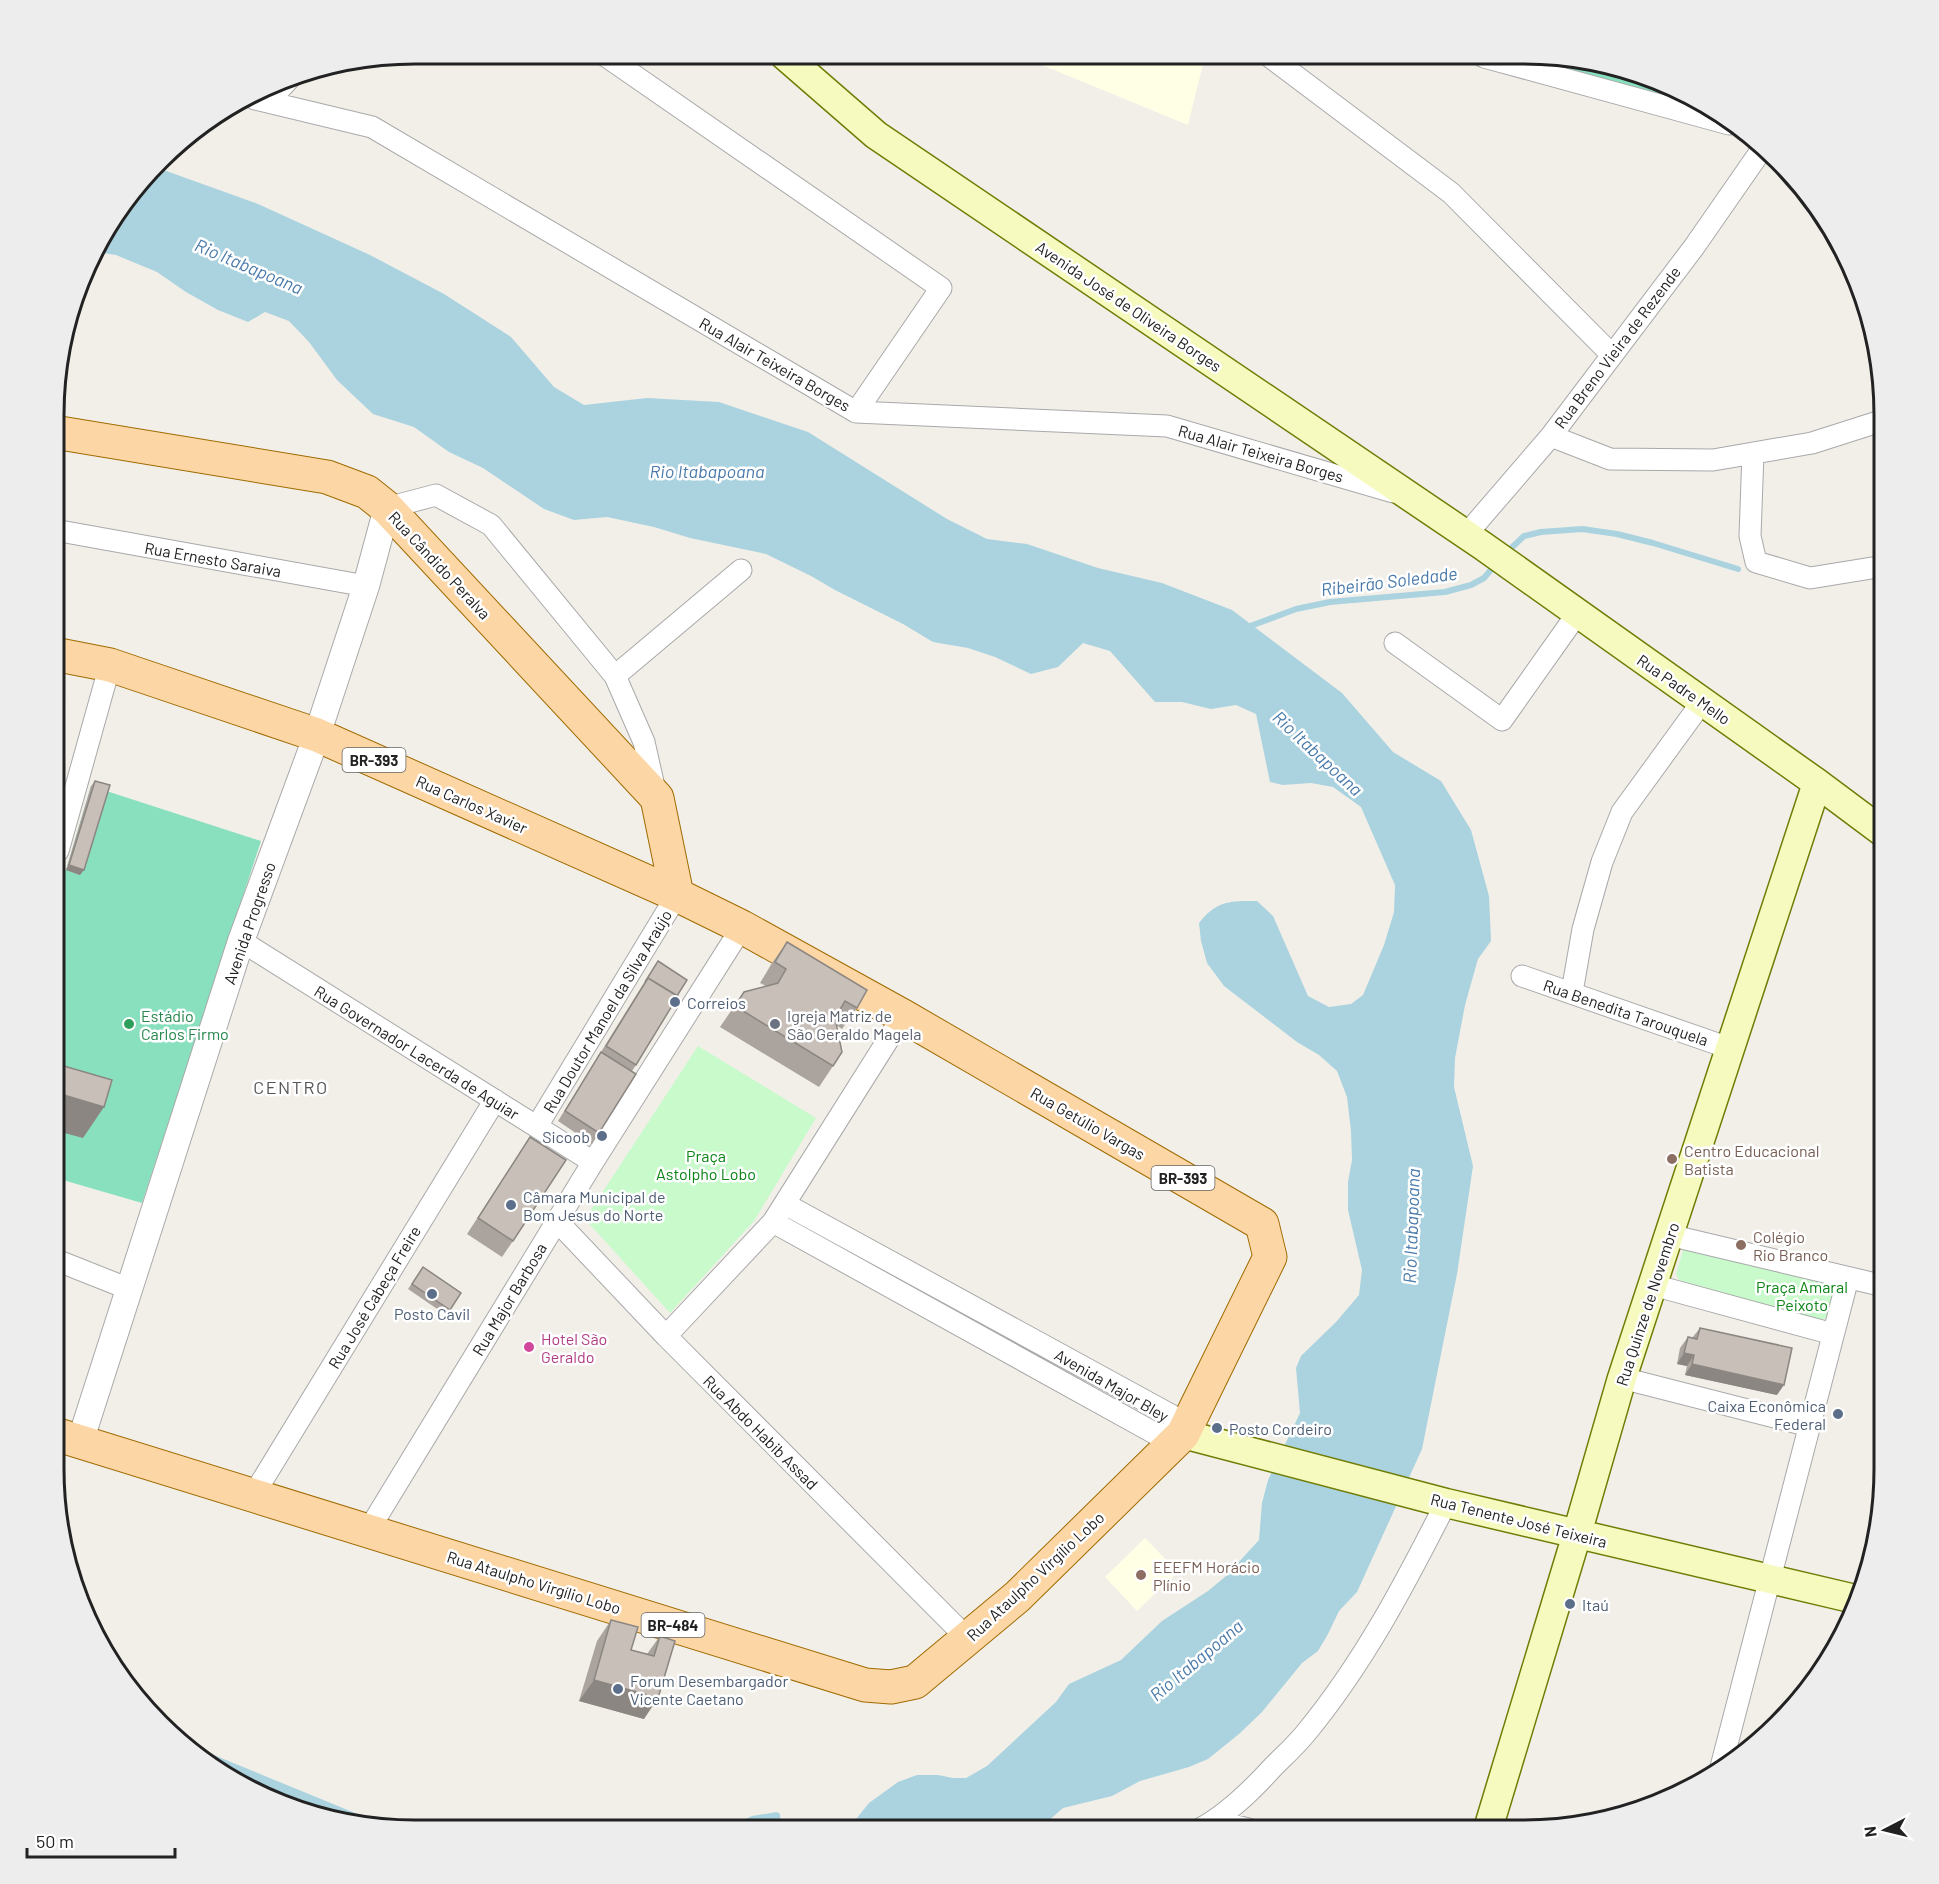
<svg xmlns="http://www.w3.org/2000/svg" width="1939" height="1884" viewBox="0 0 1939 1884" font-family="Barlow,sans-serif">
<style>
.education{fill:#ffffe5}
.park{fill:#c8facc}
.pitch{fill:#88e0be}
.water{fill:#aad3df}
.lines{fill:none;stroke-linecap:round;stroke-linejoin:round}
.stream{stroke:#aad3df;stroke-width:6}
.minor-casing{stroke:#a9a9a9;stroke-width:23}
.tertiary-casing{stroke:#a9a9a9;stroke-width:28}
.secondary-casing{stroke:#707d05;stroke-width:31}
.primary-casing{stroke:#a06b00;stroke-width:35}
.minor{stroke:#fff;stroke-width:21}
.tertiary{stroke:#fff;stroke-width:26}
.secondary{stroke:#f7fabf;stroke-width:28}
.primary{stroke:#fcd6a4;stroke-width:33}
.wall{fill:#aba49e}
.shaded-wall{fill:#8b8681}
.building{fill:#c7bfb8;stroke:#8b8681;stroke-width:1.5}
.service-dot{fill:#5c6f8a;stroke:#fff;stroke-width:2}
.leisure-dot{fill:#2e9e5b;stroke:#fff;stroke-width:2}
.worship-dot{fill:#6b7280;stroke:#fff;stroke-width:2}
.education-dot{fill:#8d6e63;stroke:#fff;stroke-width:2}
.hotel-dot{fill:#d1479c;stroke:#fff;stroke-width:2}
.labels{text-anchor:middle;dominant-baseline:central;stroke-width:5;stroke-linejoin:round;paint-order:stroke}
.shield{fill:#fff;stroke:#646464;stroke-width:1.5}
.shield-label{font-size:15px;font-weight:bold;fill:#222}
.street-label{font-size:16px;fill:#222;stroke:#fff}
.service-label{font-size:16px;fill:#4e5e75;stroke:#fff;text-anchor:start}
.leisure-label{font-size:16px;fill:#27864d;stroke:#fff;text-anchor:start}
.worship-label{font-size:16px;fill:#5b616d;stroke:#fff;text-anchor:start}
.education-label{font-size:16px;fill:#785e54;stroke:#fff;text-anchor:start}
.park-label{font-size:16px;fill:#0c8416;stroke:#fff}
.hotel-label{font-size:16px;fill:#b23c85;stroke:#fff;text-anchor:start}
.water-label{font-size:18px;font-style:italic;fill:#4a7aab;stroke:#fff}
.neighbourhood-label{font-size:18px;letter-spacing:1.5px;fill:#555;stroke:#fff}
.rim{fill:none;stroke:#222;stroke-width:3}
</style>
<rect width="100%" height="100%" fill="#f2efe9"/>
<path class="education" d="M1020,56H1205L1188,125Z
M1145,1538L1178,1572L1137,1611L1105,1577Z"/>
<path class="park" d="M698,1046L816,1118L754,1221L670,1313L585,1219Z
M1684,1247L1831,1282L1836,1286L1828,1316L1824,1319L1817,1321L1679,1280L1676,1274Z"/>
<path class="pitch" d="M1504,57H1570L1704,102L1724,120Z
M91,786L261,841L142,1203L56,1178L58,868L66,870Z"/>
<path class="water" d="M158,168L258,204L370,255L444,294L511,337L554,387L584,405L647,398L719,402L808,432L947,519L987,539L1027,544L1098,568L1162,583L1232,610L1342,693L1393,752L1441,781L1471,830L1489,896L1491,941L1478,959L1465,1005L1455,1058L1454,1087L1473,1166L1457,1274L1422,1449L1357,1592L1339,1611L1328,1634L1318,1651L1302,1663L1262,1712L1239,1734L1208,1759L1189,1767L1140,1781L1112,1796L1063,1808L1046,1823L1044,1829H848L869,1803L898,1782L917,1775H938L953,1778H966L987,1766L1056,1702L1069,1684L1121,1660L1162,1621L1208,1591L1226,1576L1259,1540L1262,1503L1268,1480L1300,1413L1296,1368L1301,1356L1336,1322L1359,1295L1362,1270L1348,1210V1182L1352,1160L1351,1131L1347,1097L1337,1071L1319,1055L1297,1042L1224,986L1207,963L1201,941L1199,923C1217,900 1231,901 1257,901L1273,916L1308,996L1329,1007L1351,1004L1363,995L1384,945L1394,912L1395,885L1361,807L1333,787L1311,783L1283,785L1270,782L1256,714L1236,705L1211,709L1182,702H1155L1110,651L1083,643L1058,667L1031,674L995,657L968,648L933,642L903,624L835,590L811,576L766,554L690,538L654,527L607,517L574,520L544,509L483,468L449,452L414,427L373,414L337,380L309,342L289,321L265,312L248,322L218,310L186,292L157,272L116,255L96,252L102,235Z
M182,1742L394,1829L255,1793L195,1755Z
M777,1812L780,1814L781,1829H724L752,1816Z"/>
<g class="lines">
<path class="stream" d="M1506,553L1524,536L1541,532L1582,529L1617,534L1653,543L1738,569
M1245,628L1296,609L1330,602L1445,592L1471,585L1484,578L1495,565"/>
<defs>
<path id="minor" d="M603,54L941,288L856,412
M1269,56L1451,193L1612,355
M1484,57L1729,124
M255,99L372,127L856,412L1167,426L1393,492
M269,101L289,79
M1551,436L1610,459L1713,460L1812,443L1884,420
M1753,453L1750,536L1756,562L1810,578L1884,566
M387,508L436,495L491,525L615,676L644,742L655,791
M60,531L366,586
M1465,536L1551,436L1694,247L1760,152
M1395,643L1502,720L1577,614
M615,676L741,570
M58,851L110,665
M241,941L593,1162
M1522,976L1729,1048
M1572,992L1583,929L1602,862L1622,812L1702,702
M537,1126L677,895
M785,1204L1171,1415L1183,1434
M557,1221L666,1336L968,1639
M773,1222L1156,1434H1183
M1669,1235L1884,1286
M56,1260L129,1289
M1653,1285L1833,1334
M666,1336L773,1222L903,1016
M1622,1378L1810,1426
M254,1494L495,1100
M368,1531L593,1162L742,927
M1721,1767L1848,1278
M1216,1821L1248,1829
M1200,1829C1228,1814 1252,1790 1273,1767C1284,1756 1295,1746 1305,1734C1363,1664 1405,1584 1446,1503"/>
<path id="tertiary" d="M80,1442L241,941L317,735L366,586L387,508"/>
<path id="secondary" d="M784,55L876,135L1483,546L1817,783L1884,833
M1183,1434L1446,1503L1855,1599
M1488,1829L1577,1534L1622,1378L1817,783"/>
<path id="primary" d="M60,433L327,477L367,492L387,508L657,798L677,895
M55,1434L865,1685L891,1687L915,1682L1017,1597L1183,1434L1270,1257L1262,1224L903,1016L742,927L677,895L317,735L110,665L59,655"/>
</defs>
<use href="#minor" class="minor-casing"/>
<use href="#tertiary" class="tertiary-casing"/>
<use href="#secondary" class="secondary-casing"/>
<use href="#primary" class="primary-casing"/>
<use href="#minor" class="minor"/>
<use href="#tertiary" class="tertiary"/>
<use href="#secondary" class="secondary"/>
<use href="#primary" class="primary"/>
</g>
<path class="wall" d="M95,781L80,875L66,870L91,786Z
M787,942L857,1008L842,1029L836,1025L833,1066L819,1087L720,1027L744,992L766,986L760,983L772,963Z
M658,961L636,1065L632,1071L599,1133L592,1144L558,1121L637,994Z
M530,1137L513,1241L502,1257L467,1234Z
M423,1267L461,1293L446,1315L408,1289Z
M1700,1328L1777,1395L1685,1375L1687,1366L1677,1364L1680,1348L1688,1337L1692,1338Z
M611,1620L631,1650L647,1654L660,1636L644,1719L579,1701L597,1641Z"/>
<path class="shaded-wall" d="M69,865L84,870L80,875L66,870Z
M57,1093L104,1107L83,1138L57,1131Z
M1684,1353L1694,1355L1687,1366L1677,1364Z
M1692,1364L1784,1385L1777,1395L1685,1375Z
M594,1680L658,1698L644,1719L579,1701Z"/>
<path class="building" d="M95,781L110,785L84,870L69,865Z
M787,942L867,990L857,1008L845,1001L835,1018L842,1052L833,1066L735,1006L744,992L778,983L786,969L775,962Z
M658,961L687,980L677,996L648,978L645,982Z
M648,978L678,996L636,1065L606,1046Z
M601,1052L636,1074L599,1133L565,1111Z
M57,1064L112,1080L104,1107L57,1093Z
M530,1137L566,1160L513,1241L478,1218Z
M423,1267L461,1293L450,1310L412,1284Z
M1700,1328L1792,1348L1784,1385L1692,1364L1694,1355L1684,1353L1688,1337L1697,1339Z
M611,1620L638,1627L631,1650L654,1656L660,1636L675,1641L658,1698L594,1680Z"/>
<g class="service-dot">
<circle cx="675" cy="1002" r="6"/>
<circle cx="602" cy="1136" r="6"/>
<circle cx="511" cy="1205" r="6"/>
<circle cx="432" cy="1294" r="6"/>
<circle cx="1838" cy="1414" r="6"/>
<circle cx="1217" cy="1428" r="6"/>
<circle cx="1570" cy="1604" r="6"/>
<circle cx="618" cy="1689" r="6"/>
</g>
<circle class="leisure-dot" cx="129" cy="1024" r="6"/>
<circle class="worship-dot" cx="775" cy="1024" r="6"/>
<g class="education-dot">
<circle cx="1672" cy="1159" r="6"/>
<circle cx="1741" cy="1245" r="6"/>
<circle cx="1141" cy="1575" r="6"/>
</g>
<circle class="hotel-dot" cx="529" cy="1347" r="6"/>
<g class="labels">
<g class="shield">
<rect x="342.5" y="748" width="63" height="24" rx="4.5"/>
<rect x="1151.5" y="1166" width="63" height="24" rx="4.5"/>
<rect x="641.5" y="1613" width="63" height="24" rx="4.5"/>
</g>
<g class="shield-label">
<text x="374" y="760">BR-393</text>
<text x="1183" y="1178">BR-393</text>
<text x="673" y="1625">BR-484</text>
</g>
<g class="street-label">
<text transform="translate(1129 306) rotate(34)">Avenida José de Oliveira Borges</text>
<text transform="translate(1617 347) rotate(-53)">Rua Breno Vieira de Rezende</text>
<text transform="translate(775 364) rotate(30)">Rua Alair Teixeira Borges</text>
<text transform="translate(1261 453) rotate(16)">Rua Alair Teixeira Borges</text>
<text transform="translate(213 559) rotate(10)">Rua Ernesto Saraiva</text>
<text transform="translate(440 565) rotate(47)">Rua Cândido Peralva</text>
<text transform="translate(1684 689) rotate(35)">Rua Padre Mello</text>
<text transform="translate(472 804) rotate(24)">Rua Carlos Xavier</text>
<text transform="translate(249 923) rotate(-71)">Avenida Progresso</text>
<text transform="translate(607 1011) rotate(-59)">Rua Doutor Manoel da Silva Araújo</text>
<text transform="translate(1626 1012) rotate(19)">Rua Benedita Tarouquela</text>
<text transform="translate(417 1052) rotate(32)">Rua Governador Lacerda de Aguiar</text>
<text transform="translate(1088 1123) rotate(30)">Rua Getúlio Vargas</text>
<text transform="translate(374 1297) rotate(-59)">Rua José Cabeça Freire</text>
<text transform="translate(509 1299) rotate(-59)">Rua Major Barbosa</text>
<text transform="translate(1647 1304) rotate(-72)">Rua Quinze de Novembro</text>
<text transform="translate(1112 1385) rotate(30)">Avenida Major Bley</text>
<text transform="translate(761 1432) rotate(45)">Rua Abdo Habib Assad</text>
<text transform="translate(1519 1520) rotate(14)">Rua Tenente José Teixeira</text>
<text transform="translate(1035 1576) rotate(-43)">Rua Ataulpho Virgílio Lobo</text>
<text transform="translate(534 1582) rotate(17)">Rua Ataulpho Virgílio Lobo</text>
</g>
<g class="service-label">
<text x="687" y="1002">Correios</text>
<text x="590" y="1136" text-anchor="end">Sicoob</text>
<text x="523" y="1196">Câmara Municipal de<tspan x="523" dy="18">Bom Jesus do Norte</tspan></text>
<text x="432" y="1313" text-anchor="middle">Posto Cavil</text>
<text x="1826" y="1405" text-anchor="end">Caixa Econômica<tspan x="1826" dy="18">Federal</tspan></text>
<text x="1229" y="1428">Posto Cordeiro</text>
<text x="1582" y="1604">Itaú</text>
<text x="630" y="1680">Forum Desembargador<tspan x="630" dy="18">Vicente Caetano</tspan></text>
</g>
<g class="leisure-label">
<text x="141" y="1015">Estádio<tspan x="141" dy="18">Carlos Firmo</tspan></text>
</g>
<g class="worship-label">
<text x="787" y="1015">Igreja Matriz de<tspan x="787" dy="18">São Geraldo Magela</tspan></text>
</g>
<g class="education-label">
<text x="1684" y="1150">Centro Educacional<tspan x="1684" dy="18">Batista</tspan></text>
<text x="1753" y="1236">Colégio<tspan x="1753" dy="18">Rio Branco</tspan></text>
<text x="1153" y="1566">EEEFM Horácio<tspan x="1153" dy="18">Plínio</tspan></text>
</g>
<g class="park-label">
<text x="706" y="1155">Praça<tspan x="706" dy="18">Astolpho Lobo</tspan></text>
<text x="1802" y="1286">Praça Amaral<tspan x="1802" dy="18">Peixoto</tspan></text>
</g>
<g class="hotel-label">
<text x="541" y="1338">Hotel São<tspan x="541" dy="18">Geraldo</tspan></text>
</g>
<g class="water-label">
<text transform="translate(249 266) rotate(23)">Rio Itabapoana</text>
<text x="707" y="471">Rio Itabapoana</text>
<text transform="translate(1389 581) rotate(-7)">Ribeirão Soledade</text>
<text transform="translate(1318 753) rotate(43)">Rio Itabapoana</text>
<text transform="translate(1411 1226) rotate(-88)">Rio Itabapoana</text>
<text transform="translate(1196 1660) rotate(-40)">Rio Itabapoana</text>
</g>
<g class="neighbourhood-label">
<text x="291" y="1087">CENTRO</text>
</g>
</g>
<path d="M0 0H1939V1884H0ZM415 64H1523A351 351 0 0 1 1874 415V1469A351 351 0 0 1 1523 1820H415A351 351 0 0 1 64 1469V415A351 351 0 0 1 415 64Z" fill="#ededed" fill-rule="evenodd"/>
<path class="rim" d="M415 64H1523A351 351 0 0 1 1874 415V1469A351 351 0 0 1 1523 1820H415A351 351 0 0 1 64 1469V415A351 351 0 0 1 415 64Z"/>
<g transform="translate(1885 1830) rotate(263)" stroke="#ffffff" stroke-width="4.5" paint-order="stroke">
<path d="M0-4.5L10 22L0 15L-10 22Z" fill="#222222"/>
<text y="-9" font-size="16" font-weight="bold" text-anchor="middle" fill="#222222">N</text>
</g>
<path d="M27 1848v9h148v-9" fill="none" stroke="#222222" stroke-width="3"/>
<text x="36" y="1848" font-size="18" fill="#222222" stroke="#ffffff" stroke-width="4.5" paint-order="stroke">50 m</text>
</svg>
